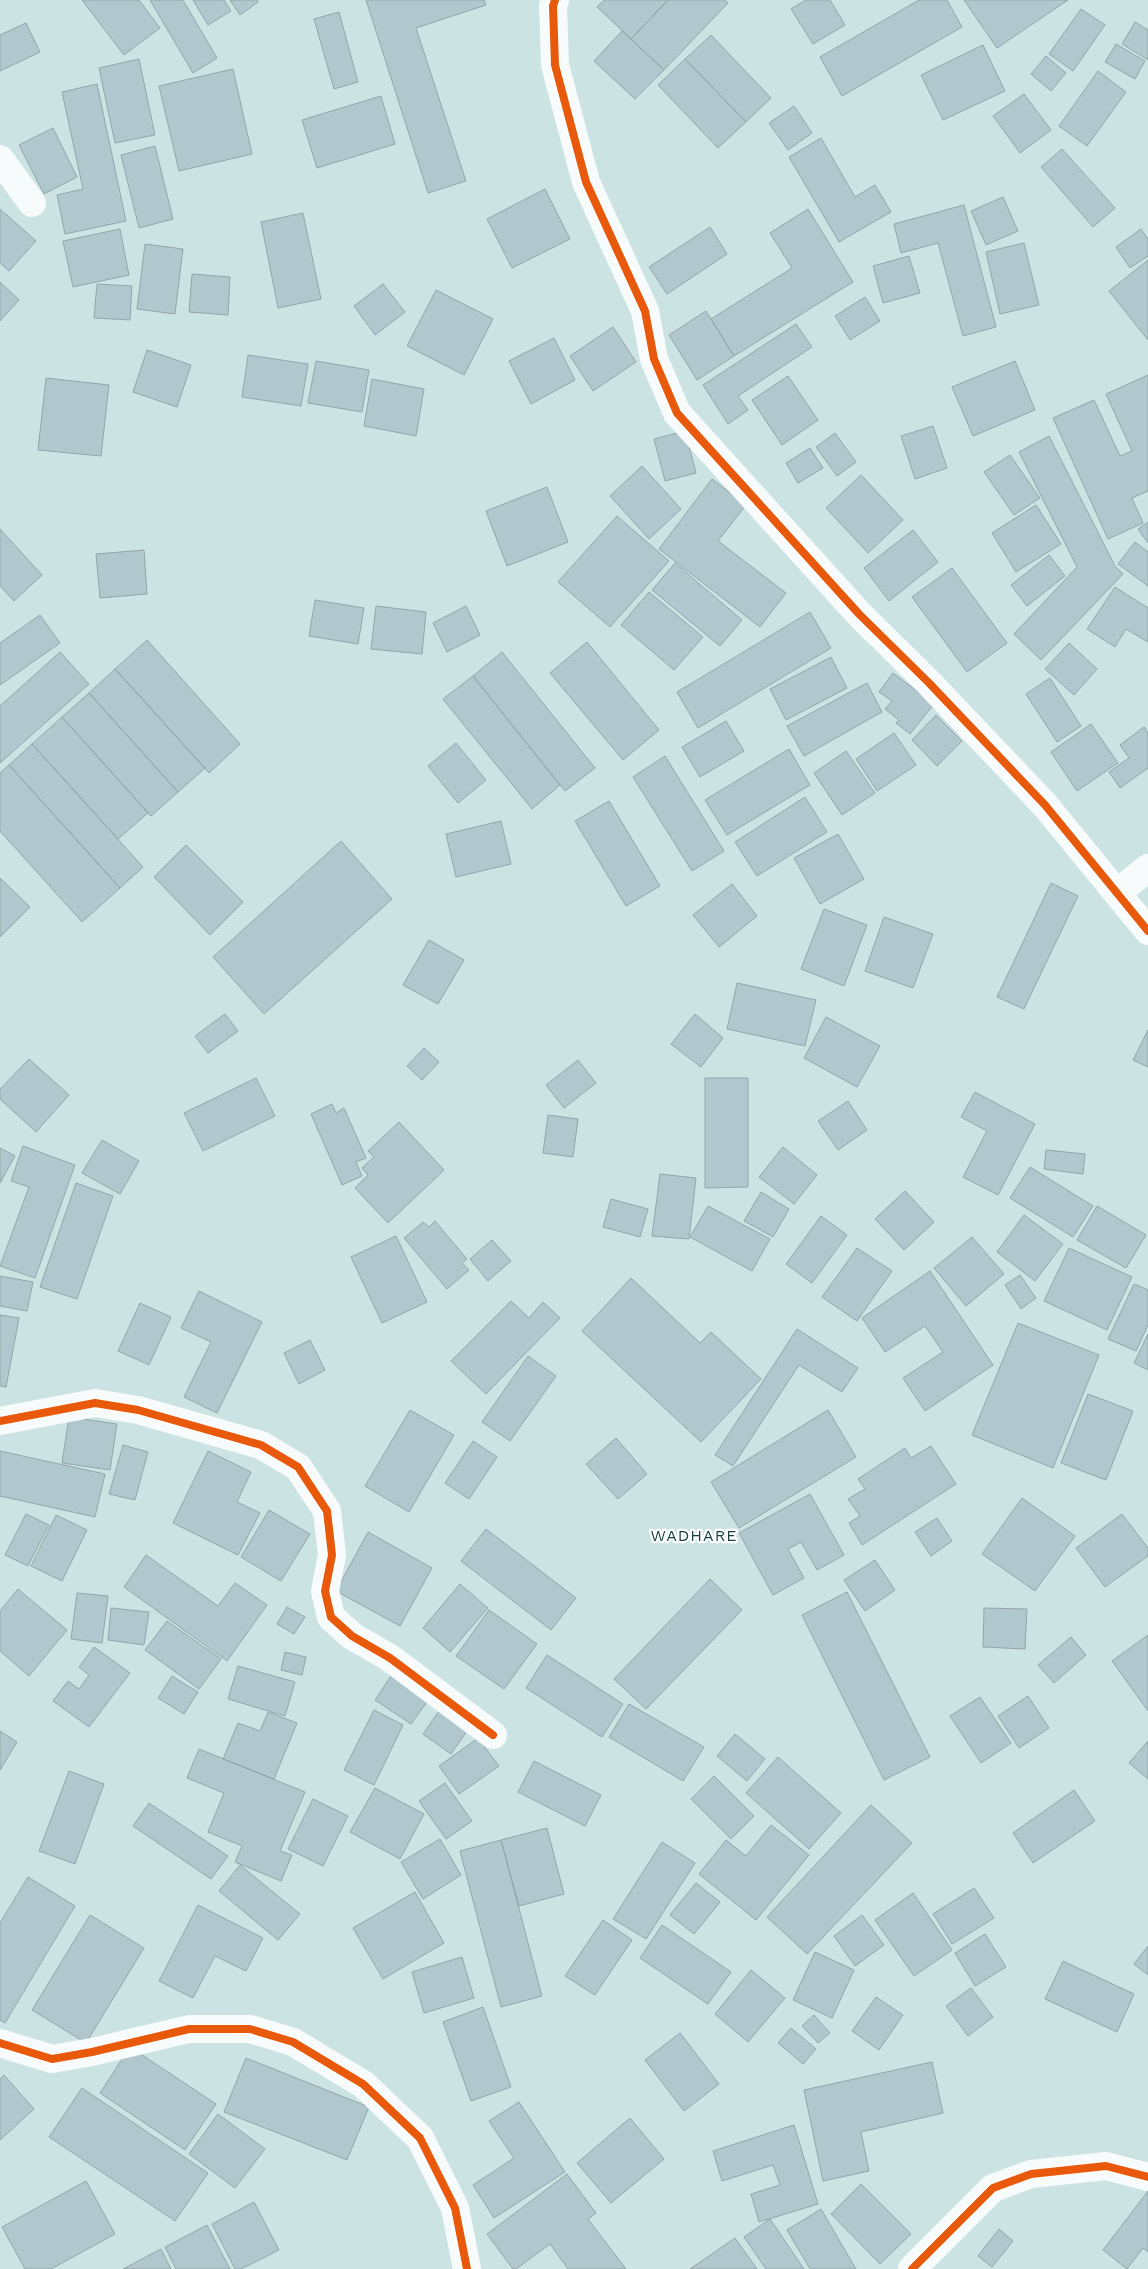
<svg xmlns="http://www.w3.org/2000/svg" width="1148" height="2269" viewBox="0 0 1148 2269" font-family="'Work Sans',sans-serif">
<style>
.building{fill:#b0c8cd;stroke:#94a5a8}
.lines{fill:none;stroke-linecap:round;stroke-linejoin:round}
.minor{stroke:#f7fbfb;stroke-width:28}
.cycleway-casing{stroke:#fff;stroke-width:11}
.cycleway{stroke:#e8590c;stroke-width:8}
.labels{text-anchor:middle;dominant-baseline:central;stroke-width:4.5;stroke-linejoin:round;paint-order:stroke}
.neighbourhood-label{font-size:16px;letter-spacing:1px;fill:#163e40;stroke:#fff}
</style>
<rect width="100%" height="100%" fill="#cce3e4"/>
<path class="building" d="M82,0H139L160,28L124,55Z
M150,0H183L217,58L193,73Z
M193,0H224L231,11L208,25Z
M230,0H257L258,2L240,15Z
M366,0H484L486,5L416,28L466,181L428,193Z
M604,0H668L631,39L597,7Z
M668,0H725L728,3L664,70L631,39Z
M806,0H830L845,25L813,44L791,9Z
M919,0H947L962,27L842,96L820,57Z
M964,0H1068L997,48Z
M1081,9L1105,25L1073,71L1049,54Z
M339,12L358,82L334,89L314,19Z
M1135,22L1148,30V60L1122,44Z
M26,23L40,52L0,71V35Z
M622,31L664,70L635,99L594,61Z
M711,35L771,98L746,122L685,59Z
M1116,44L1145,61L1135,79L1105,62Z
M983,45L1005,91L943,120L921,75Z
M1046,56L1066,73L1051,91L1031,74Z
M139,59L155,135L115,143L99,68Z
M685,59L746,122L718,148L658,85Z
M233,69L252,154L179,171L159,86Z
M1098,71L1126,92L1087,146L1059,126Z
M97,84L126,221L65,234L57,195L83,189L62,92Z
M1024,94L1051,130L1020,153L993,116Z
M381,96L395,144L317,168L302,120Z
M794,106L812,133L788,150L769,123Z
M53,128L77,177L44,194L19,145Z
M821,138L855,197L875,185L891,212L839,242L789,157Z
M155,146L173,219L139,228L121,155Z
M1062,149L1115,208L1093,227L1041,167Z
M545,189L570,239L512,268L487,219Z
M1003,197L1018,231L986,245L971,211Z
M964,205L996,327L963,336L938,243L901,253L894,224Z
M0,209L36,241L9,271L0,263Z
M808,209L853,282L734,356L711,319L792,268L770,233Z
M303,213L321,299L278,308L261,222Z
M710,227L727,254L667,294L649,267Z
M120,229L129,275L73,287L63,241Z
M1141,229L1148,239V256L1130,268L1116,247Z
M1024,243L1039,305L1000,314L986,252Z
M145,244L183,249L175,314L137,309Z
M909,256L920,293L883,303L873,266Z
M1148,260V340L1109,291Z
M192,274L230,277L228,315L189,312Z
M0,282L19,300L0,321Z
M97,284L132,286L130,320L94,318Z
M383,284L405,312L375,335L354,306Z
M436,290L493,319L464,375L407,346Z
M865,297L880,321L850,340L835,316Z
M706,311L734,356L697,380L669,335Z
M796,324L812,347L738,396L748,410L728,424L703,385Z
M613,327L636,362L593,391L570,356Z
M554,338L575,380L531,404L509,361Z
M147,350L191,365L177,407L133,392Z
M248,355L308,364L301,406L242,397Z
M316,361L369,370L362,412L308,403Z
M1015,361L1035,410L973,436L952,387Z
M1148,375V491L1132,498L1143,523L1108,539L1053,418L1094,400L1120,456L1132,451L1106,394Z
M788,376L818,420L782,445L752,400Z
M46,378L109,385L101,456L38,450Z
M372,379L424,389L416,436L364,426Z
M933,426L947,468L915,479L901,436Z
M685,431L696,473L665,481L654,439Z
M835,433L856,462L837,476L816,447Z
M1049,436L1115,566L1123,574L1041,660L1014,634L1077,567L1019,452Z
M810,448L823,468L798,483L786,463Z
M1010,455L1040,498L1014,515L984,472Z
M642,466L681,509L649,539L610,496Z
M861,475L903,520L868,553L826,508Z
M712,479L746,505L718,541L786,593L760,627L659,549Z
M547,487L568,542L507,566L486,511Z
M1036,505L1061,544L1016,572L992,533Z
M617,516L669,561L610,627L558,582Z
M1148,522V543L1138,529Z
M0,529L42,575L14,601L0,586Z
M913,530L938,562L889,601L864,568Z
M1135,542L1148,552V586L1118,564Z
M144,550L147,594L100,598L96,554Z
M1049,555L1065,576L1027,606L1011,585Z
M675,563L742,620L720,646L652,590Z
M952,568L1007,643L967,672L912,597Z
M1115,587L1148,608V642L1126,629L1115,647L1087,629Z
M649,592L703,637L674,670L621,625Z
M315,600L364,608L358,644L309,636Z
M376,606L426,612L422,654L371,649Z
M466,606L480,635L447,652L433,623Z
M810,612L831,648L698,728L677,692Z
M40,615L60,643L0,685V643Z
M147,640L240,744L209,773L115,669Z
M587,642L659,730L623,760L550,673Z
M1069,643L1097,669L1074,695L1045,669Z
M60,652L89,684L0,763V706Z
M502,652L595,768L565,791L473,676Z
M831,657L847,688L786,720L770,689Z
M115,669L205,768L178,792L89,693Z
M893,673L934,704L910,734L896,723L899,720L885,709L892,701L879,692Z
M473,676L560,785L532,809L443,699Z
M1050,678L1081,726L1057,742L1026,694Z
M867,683L882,712L804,756L787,726Z
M89,693L178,792L151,816L62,717Z
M936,715L962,741L937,766L912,740Z
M62,717L148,813L118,839L32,744Z
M726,721L744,751L700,777L682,747Z
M1091,724L1118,763L1077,791L1051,752Z
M1144,727L1148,733V768L1120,788L1109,772L1129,758L1120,745Z
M894,733L916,765L877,791L856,759Z
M456,743L486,780L458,803L428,766Z
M32,744L143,867L120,888L9,765Z
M789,749L810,785L727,835L705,800Z
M846,751L875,793L842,815L814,773Z
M665,756L724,851L692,871L633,777Z
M9,765L120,888L82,922L0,831V773Z
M805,797L827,832L757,876L735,842Z
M609,801L660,886L626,906L575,821Z
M501,821L511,864L456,877L446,834Z
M838,834L864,879L820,904L794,858Z
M341,841L392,899L264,1014L213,957Z
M186,845L243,902L210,935L154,877Z
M0,878L30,907L0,937Z
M1051,883L1078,896L1024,1009L997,997Z
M732,884L757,916L719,947L693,915Z
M824,909L867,925L844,986L801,969Z
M884,917L933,934L913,988L865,971Z
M429,940L464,960L438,1004L403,985Z
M737,983L816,1000L805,1046L727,1029Z
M225,1014L238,1031L208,1053L195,1036Z
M695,1014L723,1038L701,1067L671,1044Z
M826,1017L880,1046L857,1087L804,1058Z
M1148,1030V1067L1133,1060Z
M424,1048L439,1062L422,1080L407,1066Z
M29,1059L69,1095L36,1132L0,1099V1089Z
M578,1060L596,1083L564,1108L546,1085Z
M256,1078L275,1116L203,1151L184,1113Z
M705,1078H748V1187L705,1188Z
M975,1092L1035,1124L998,1195L963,1177L987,1131L961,1117Z
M848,1101L867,1130L838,1150L818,1121Z
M332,1104L336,1113L344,1108L366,1158L356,1162L362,1176L342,1185L311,1114Z
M548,1115L578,1119L573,1157L543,1153Z
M399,1122L444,1170L388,1223L355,1188L368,1175L362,1168L374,1157L368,1151Z
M102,1140L139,1161L120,1194L82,1173Z
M23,1146L75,1165L35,1278L0,1266L29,1187L11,1181Z
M783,1147L817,1175L794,1204L759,1177Z
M0,1148L15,1156L0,1183Z
M1046,1150L1085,1154L1083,1174L1044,1169Z
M1030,1167L1093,1206L1073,1237L1010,1198Z
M660,1174L696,1178L689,1239L652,1236Z
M76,1183L113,1196L77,1299L40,1287Z
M905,1191L934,1222L904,1250L875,1219Z
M761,1192L789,1209L773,1237L744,1221Z
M611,1199L648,1209L640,1237L603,1227Z
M708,1206L770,1239L752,1271L690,1237Z
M1097,1206L1146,1235L1126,1268L1077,1240Z
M1024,1215L1063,1244L1035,1281L997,1252Z
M821,1216L847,1235L812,1283L786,1264Z
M435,1221L467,1259L462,1263L469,1270L447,1289L404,1238L423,1222L429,1227Z
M396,1236L427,1302L382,1323L351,1257Z
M972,1237L1004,1274L966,1306L934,1268Z
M492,1240L511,1261L488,1281L470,1259Z
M857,1248L892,1271L857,1321L822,1297Z
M1069,1248L1132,1277L1107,1330L1044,1301Z
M930,1271L993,1365L925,1411L903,1378L943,1352L925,1326L885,1352L862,1318Z
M1020,1275L1036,1298L1021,1309L1005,1285Z
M0,1276L33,1282L27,1311L0,1306Z
M631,1278L700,1343L711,1332L761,1379L701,1442L582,1331Z
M1134,1284L1148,1290V1325L1136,1351L1108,1339Z
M199,1291L262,1322L217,1413L184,1397L211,1342L181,1328Z
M511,1301L529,1318L543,1302L560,1318L486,1394L451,1361Z
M140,1303L171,1317L149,1365L118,1351Z
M0,1315L19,1318L6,1387L0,1386Z
M1018,1323L1099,1355L1053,1468L972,1435Z
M797,1329L858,1368L842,1392L799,1365L733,1466L715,1455Z
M1148,1334V1370L1134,1363Z
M310,1340L325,1370L299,1384L284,1353Z
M528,1356L556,1376L510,1441L482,1422Z
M1088,1394L1133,1411L1106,1480L1061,1463Z
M410,1410L454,1435L409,1512L365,1486Z
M828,1410L856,1457L739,1528L711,1482Z
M69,1417L117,1424L110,1470L62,1463Z
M616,1438L647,1474L618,1499L586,1464Z
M473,1441L497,1457L469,1499L445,1483Z
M123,1445L148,1452L135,1500L109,1494Z
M931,1446L956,1484L862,1545L849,1523L860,1516L848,1499L865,1489L858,1479L905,1448L911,1458Z
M0,1451L105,1474L95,1517L0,1496Z
M208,1451L251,1472L237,1502L260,1513L238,1555L173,1523Z
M810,1494L844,1555L817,1570L801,1542L788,1549L804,1578L773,1595L739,1533Z
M1022,1498L1075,1536L1035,1591L982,1554Z
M269,1510L310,1534L281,1581L241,1557Z
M26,1514L49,1525L28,1566L5,1555Z
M1122,1514L1148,1548V1556L1105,1587L1076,1548Z
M56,1515L87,1530L62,1581L31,1566Z
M937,1518L952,1541L931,1556L915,1532Z
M486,1529L576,1598L551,1630L461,1561Z
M368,1532L432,1568L400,1626L336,1591Z
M146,1555L218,1606L235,1583L267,1605L227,1661L124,1587Z
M875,1560L895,1590L865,1611L844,1580Z
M710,1579L742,1610L646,1709L614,1679Z
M460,1584L488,1608L450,1652L423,1628Z
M18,1589L67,1630L29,1676L0,1651V1611Z
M847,1592L930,1757L884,1780L802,1615Z
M77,1593L108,1596L102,1643L71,1639Z
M287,1607L305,1617L294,1634L277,1624Z
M111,1608L149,1612L144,1645L108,1640Z
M984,1608L1027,1609L1025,1649L983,1647Z
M489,1610L537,1644L504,1689L456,1656Z
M167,1621L221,1659L199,1689L145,1650Z
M1148,1635V1711L1112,1661Z
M1071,1637L1086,1655L1054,1683L1038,1665Z
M94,1647L130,1673L89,1727L53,1701L68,1681L79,1689L89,1675L79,1667Z
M285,1652L306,1657L302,1675L281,1670Z
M547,1655L623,1704L602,1737L526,1688Z
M238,1666L295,1682L285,1716L228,1699Z
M395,1670L432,1695L411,1724L375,1700Z
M172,1676L198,1692L184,1714L158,1698Z
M1028,1696L1049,1728L1019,1748L998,1716Z
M980,1697L1011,1743L981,1763L950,1716Z
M629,1704L704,1747L683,1781L609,1737Z
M441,1708L469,1728L451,1754L423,1734Z
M374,1710L403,1725L374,1785L344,1770Z
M268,1712L297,1723L274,1779L223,1759L238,1723L260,1731Z
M0,1731L17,1742L0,1770Z
M735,1734L765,1759L747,1781L717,1756Z
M478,1738L499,1766L459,1794L439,1766Z
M1148,1741V1779L1129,1763Z
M199,1749L305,1792L280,1851L292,1855L281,1881L235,1862L242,1846L208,1832L224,1793L187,1778Z
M778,1757L841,1813L809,1849L746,1793Z
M534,1761L601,1795L585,1826L518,1792Z
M69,1771L104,1784L75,1864L39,1851Z
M714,1776L754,1816L731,1839L691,1799Z
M445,1783L472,1821L446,1839L419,1801Z
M375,1788L424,1814L400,1859L350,1832Z
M1074,1790L1095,1821L1033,1863L1013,1833Z
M313,1799L348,1816L323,1866L288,1849Z
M149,1803L228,1856L211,1879L133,1826Z
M871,1805L912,1843L807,1954L767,1917Z
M771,1825L809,1855L756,1920L699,1874L726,1840L746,1856Z
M547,1828L564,1894L519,1906L501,1840Z
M440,1839L461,1875L423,1899L401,1862Z
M501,1840L542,1996L501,2007L460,1851Z
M662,1842L695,1863L646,1939L613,1919Z
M240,1865L300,1914L278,1940L219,1891Z
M28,1877L75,1906L5,2023L0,2020V1923Z
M696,1883L720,1902L694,1934L670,1915Z
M974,1888L994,1918L952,1944L933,1914Z
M415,1892L444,1943L383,1979L353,1928Z
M913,1893L952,1950L914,1976L875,1920Z
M198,1905L263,1938L246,1971L215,1956L193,1998L159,1981Z
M90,1915L144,1948L86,2043L32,2010Z
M862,1915L884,1945L855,1966L834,1936Z
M603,1920L632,1940L595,1995L565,1976Z
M662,1925L731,1972L708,2004L640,1958Z
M985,1934L1006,1967L975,1986L955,1953Z
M1148,1946V1975L1134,1964Z
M815,1952L854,1970L832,2018L793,2000Z
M462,1957L474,1998L424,2013L412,1972Z
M1063,1961L1134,1994L1117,2032L1045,1999Z
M751,1970L785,1998L748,2042L715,2014Z
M971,1988L993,2017L968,2036L946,2006Z
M876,1997L903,2015L879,2050L852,2031Z
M483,2007L511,2087L471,2101L443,2022Z
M814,2015L830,2033L818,2043L802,2026Z
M791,2028L816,2049L803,2064L778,2043Z
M680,2033L719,2084L684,2111L645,2060Z
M130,2047L216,2104L185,2150L100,2093Z
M246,2058L369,2107L347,2160L224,2112Z
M932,2062L943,2113L861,2132L869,2171L823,2181L804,2090Z
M4,2075L34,2109L0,2140V2079Z
M82,2088L208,2173L175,2221L49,2137Z
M519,2102L565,2172L494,2218L473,2185L514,2158L489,2121Z
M218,2114L265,2149L235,2188L189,2154Z
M630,2118L664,2159L611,2203L577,2163Z
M794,2125L818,2204L759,2222L751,2194L780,2185L773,2165L722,2181L713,2151Z
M567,2174L596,2213L588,2219L626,2269H568L550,2244L516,2269H513L487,2234Z
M86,2181L115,2234L51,2269H25L2,2227Z
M861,2184L911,2234L880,2264L831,2214Z
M1148,2191V2252L1143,2248L1127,2269L1103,2250Z
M254,2202L279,2250L241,2269H235L212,2224Z
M821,2209L856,2269H810L787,2230Z
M770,2219L804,2269H766L744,2237Z
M207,2225L230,2269H176L165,2247Z
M999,2229L1013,2241L992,2267L978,2256Z
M735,2238L757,2269H690Z
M161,2249L171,2269H123Z"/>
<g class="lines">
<path class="minor" d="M555,0L553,6L555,65L586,182L645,311L654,359L677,413L859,614L929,683L1045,805L1148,931
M0,159L32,203
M1117,893L1148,868
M0,1421L95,1403L138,1410L261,1445L298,1467L327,1511L332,1555L325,1591L331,1617L352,1636L390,1658L493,1735
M0,2043L52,2059L92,2052L189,2029H250L293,2042L363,2084L420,2138L455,2208L467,2269
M912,2269L993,2188L1031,2174L1106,2166L1148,2177"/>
<defs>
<path id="cycleway" d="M555,0L553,6L555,65L586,182L645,311L654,359L677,413L859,614L929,683L1045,805L1148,931
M0,1421L95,1403L138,1410L261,1445L298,1467L327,1511L332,1555L325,1591L331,1617L352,1636L390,1658L493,1735
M0,2043L52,2059L92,2052L189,2029H250L293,2042L363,2084L420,2138L455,2208L467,2269
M912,2269L993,2188L1031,2174L1106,2166L1148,2177"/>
</defs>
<use href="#cycleway" class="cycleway-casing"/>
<use href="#cycleway" class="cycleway"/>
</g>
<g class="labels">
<g class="neighbourhood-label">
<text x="694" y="1535">WADHARE</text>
</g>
</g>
</svg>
